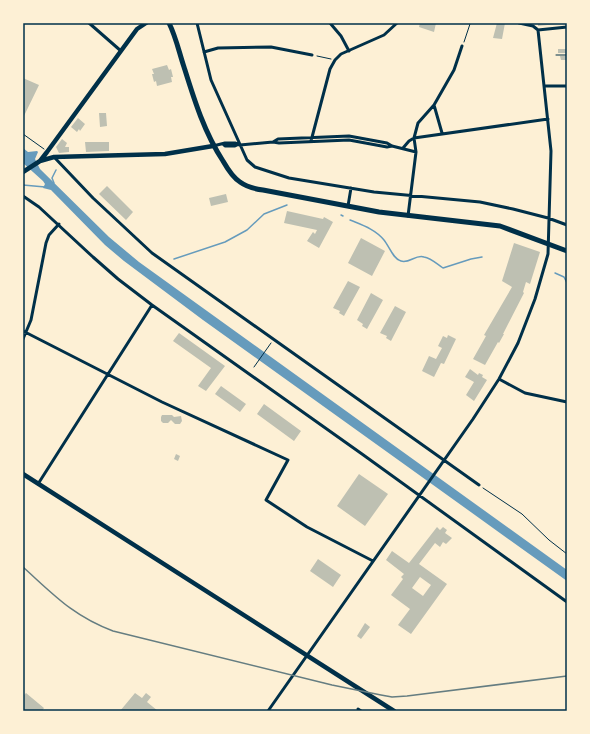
<svg xmlns="http://www.w3.org/2000/svg" width="590" height="734" viewBox="0 0 590 734" font-family="Karla,sans-serif">
<style>
.water{fill:#669bbc}
.lines{fill:none;stroke-linecap:round;stroke-linejoin:round}
.stream{stroke:#669bbc;stroke-width:1.5}
.building{fill:#bec0b2;fill-rule:evenodd}
.path{stroke:#003049;stroke-width:1}
.minor{stroke:#003049;stroke-width:3}
.secondary{stroke:#003049;stroke-width:4.5}
.primary{stroke:#003049;stroke-width:5}
.rail{stroke:#657d81;stroke-width:1.5}
.neatline{fill:none;stroke:#003049;stroke-width:1.5}
</style>
<rect width="100%" height="100%" fill="#fdf0d5"/>
<path class="water" d="M23,148L28,152L37,151L38,152L35,159L40,169L109,237L139,262L567,570V581L203,320L124,261L105,245L51,190L43,188L45,184L43,181L23,163Z"/>
<g class="lines">
<path class="stream" d="M54,183L52,178L56,170
M23,185L45,187
M341,215L343,216
M350,220C362,225 375,229 384,240C389,246 393,259 401,261C409,264 416,254 424,257C431,258 437,264 443,268L471,259L482,257
M174,259L225,242L247,230L264,214L287,205
M555,273L564,277L567,283"/>
</g>
<path class="building" d="M420,23H436L434,32L419,27Z
M497,23H505L502,39L493,38Z
M538,23H557V24L538,26Z
M558,49H567V53H558Z
M560,56H567V60H561Z
M167,65L169,70L171,69L173,77H171L172,82L157,86L156,81L154,82L152,74H154L152,69Z
M23,78L39,85L23,118L24,83Z
M99,113H106L107,126L100,127Z
M78,118L85,124L80,131L79,129L77,132L71,127Z
M62,139L67,143L65,147H69V152L59,153L56,147Z
M85,142H109V151L86,152Z
M107,186L133,212L126,220L99,194Z
M226,194L228,202L211,206L209,198Z
M287,211L323,219L324,217L333,222L319,248L307,241L313,232L315,234L317,230L284,223Z
M361,238L385,251L372,276L348,263Z
M514,243L540,252L530,284L526,282L523,292L524,293L503,334H504L499,343L498,342L485,365L473,359L486,336L484,335L512,287L502,281Z
M348,281L360,287L344,316L339,313L340,311L333,308Z
M371,293L383,300L367,329L362,326L363,324L357,320Z
M395,306L406,312L391,341L386,338L387,336L380,333Z
M179,333L225,366L206,391L198,386L211,368L173,341Z
M448,335L456,339L444,364L441,363L434,377L422,371L429,356L436,359L442,348L438,346L443,336L447,338Z
M470,369L478,375L479,373L483,375L482,377L487,380L474,401L466,395L474,382L465,377Z
M221,386L246,404L240,412L215,394Z
M264,404L301,431L294,441L257,414Z
M162,415H172L174,417L181,416L182,421L180,424H175L171,420L168,423H163L161,421V417Z
M176,454L180,456L178,461L174,459Z
M359,474L388,494L365,526L337,506Z
M437,527L440,530L443,527L447,530L445,533L452,538L446,544L443,542L440,547L435,543L419,564L447,584L411,634L398,625L410,609L391,595L403,579L401,577L404,574L386,560L392,551L409,563ZM420,577L431,585L423,596L412,588Z
M318,559L341,575L333,587L310,571Z
M365,623L370,627L361,639L357,636Z
M26,693L44,708L42,711H23V696Z
M135,693L142,698L146,693L151,697L147,702L158,711H120Z"/>
<g class="lines">
<path class="path" d="M464,42L470,24
M556,55H567
M317,56L331,59
M23,134L44,149
M254,367L271,343
M483,488L522,514L549,540L567,554"/>
<path class="minor" d="M89,23L121,51
M197,23L211,80L247,160L255,167L289,178L374,192L480,202L513,209L548,218L567,225
M330,23L341,36L349,51
M519,23L533,26L538,30
M538,30L567,27
M204,52L218,48L271,47L312,55
M544,86H567
M434,105L442,133
M311,141L330,69L335,60L341,54L384,35L397,23
M273,142L278,139L349,136L387,143L392,146L416,152
M223,144L225,146H235L237,145
M213,146L225,143H235L240,145L273,142L279,143L349,140L387,147L392,146
M403,148L409,141L414,138L548,119
M54,157L93,198L152,253L479,485
M23,196L39,207L93,257L118,279L152,305L362,454L567,602
M348,206L351,188
M408,216L416,152L414,138L418,123L434,105L454,70L462,46
M23,331L162,402L288,460L266,500L307,527L373,561
M23,339L31,320L46,243L49,235L59,224
M499,379L525,393L567,402
M38,484L152,305
M358,709L361,711
M268,711L473,419L499,379L518,343L535,299L548,254L551,151L538,30"/>
<path class="secondary" d="M40,161L54,157L165,154L213,146
M23,172L40,161L47,152L137,29L146,23
M23,474L394,711"/>
<path class="primary" d="M169,23C176,37 179,52 184,67C194,99 204,132 223,161C227,168 232,177 240,182C247,187 255,189 263,190L379,212L500,226L567,251"/>
<path class="rail" d="M23,567C54,595 73,616 113,631L332,685L381,695L392,697L407,696L567,676"/>
</g>
<rect width="590" height="734" fill="none" stroke="#fdf0d5" stroke-width="48"/>
<rect x="24" y="24" width="542" height="686" class="neatline"/>
</svg>
